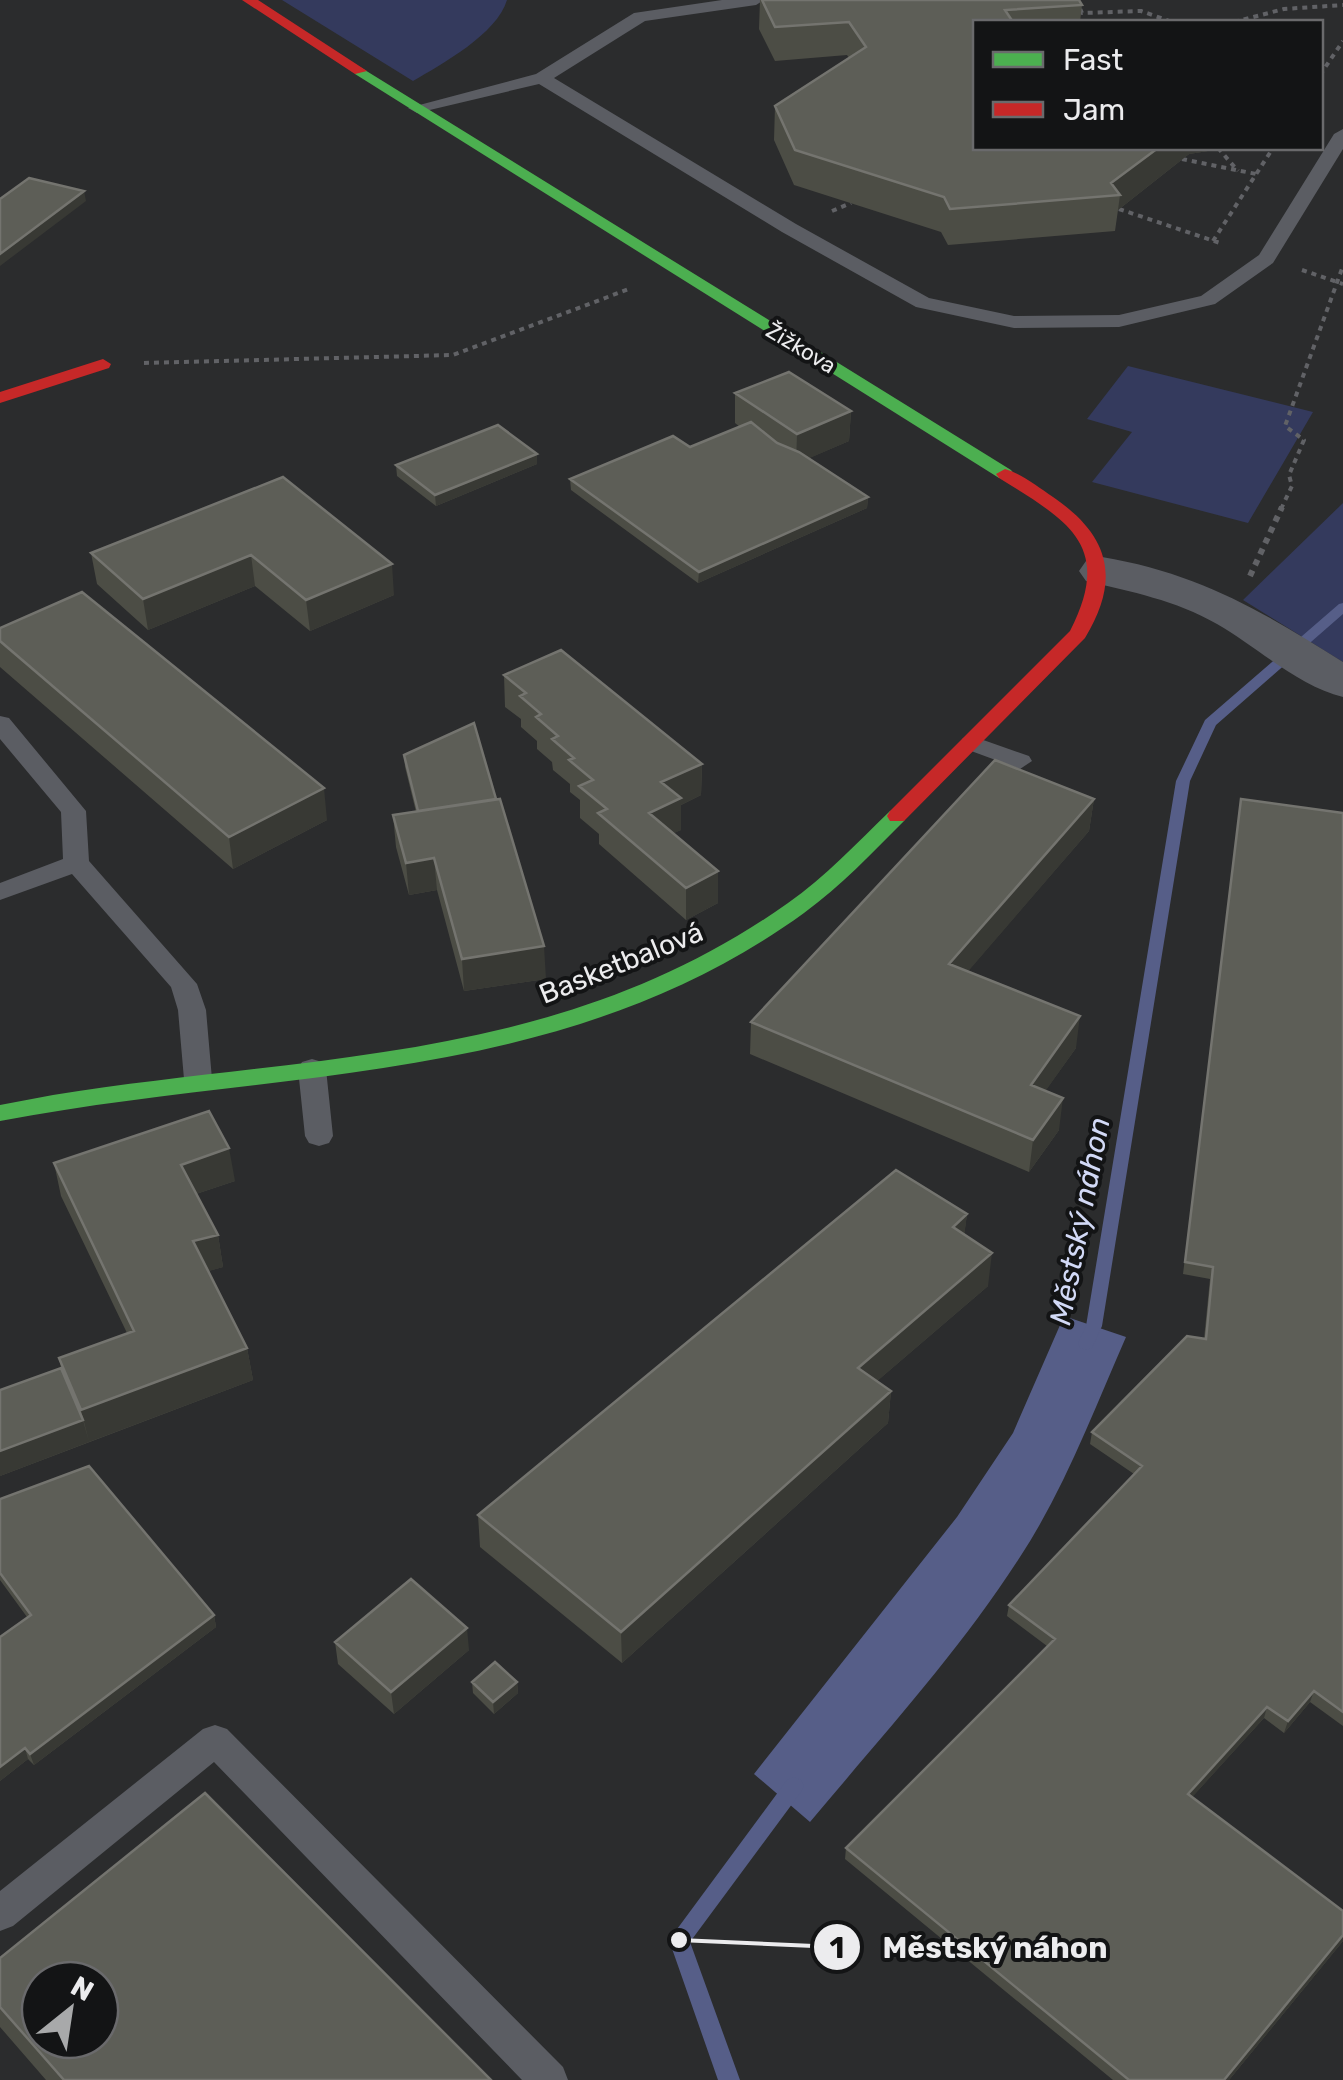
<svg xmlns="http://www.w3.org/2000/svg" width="1343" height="2080" viewBox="0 0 1343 2080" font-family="Rubik,sans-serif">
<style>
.green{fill:#343a5d}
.water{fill:#565e88}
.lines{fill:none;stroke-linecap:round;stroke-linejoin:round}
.stream{fill:#565e88;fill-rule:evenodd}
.path-far1{stroke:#616266;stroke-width:4;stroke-dasharray:5 5;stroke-linecap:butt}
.path{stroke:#616266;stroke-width:6;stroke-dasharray:6 6;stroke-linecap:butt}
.lane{fill:#5b5d63;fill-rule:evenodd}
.street{fill:#5b5d63;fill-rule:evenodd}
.fast{fill:#4caf50;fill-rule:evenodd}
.jam{fill:#c62828;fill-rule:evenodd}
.wall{fill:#4c4d45}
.shaded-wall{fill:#383934}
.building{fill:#5d5e57;stroke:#74746f;stroke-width:2.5;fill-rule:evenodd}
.labels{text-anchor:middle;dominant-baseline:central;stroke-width:8;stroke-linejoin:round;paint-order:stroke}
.far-street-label{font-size:22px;fill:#ececee;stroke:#131415}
.street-label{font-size:28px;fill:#ececee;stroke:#131415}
.water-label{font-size:30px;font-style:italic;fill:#d2d9f6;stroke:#131415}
.leader{fill:none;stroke:#ececee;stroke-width:4}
.callout-dot{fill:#ececee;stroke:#131415;stroke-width:4}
.mark-label{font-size:30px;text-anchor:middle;font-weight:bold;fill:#111}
.callout-label{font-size:30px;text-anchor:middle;font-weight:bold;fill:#ececee;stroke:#131415;stroke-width:8;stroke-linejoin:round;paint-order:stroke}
</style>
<rect width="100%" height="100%" fill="#2b2c2d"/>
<path class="green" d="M282,0H507C497,34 442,64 413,81Z
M1128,366L1313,412L1248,523L1092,482L1132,432L1087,419Z
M1343,503V662L1243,600Z"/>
<path class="water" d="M1064,1316L1126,1337C1094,1410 1064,1490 1020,1557C959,1652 882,1736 810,1822L754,1774L957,1517L1013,1433Z"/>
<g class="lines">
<path class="stream" d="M1343,603V614L1216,725L1190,781L1102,1326L1092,1348L1086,1350L1080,1348L1078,1343L1086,1326L1176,781L1205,720L1339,604Z
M794,1777L801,1780L804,1786L801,1792L690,1942L740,2080H718L669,1940L787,1780Z"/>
<path class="path-far1" d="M1076,0L1082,13L1141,11L1172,22
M1234,22L1284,9L1343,5
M1320,75L1343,41
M1218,148L1238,171
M1182,159L1256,174
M1119,209L1223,244
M832,211L851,203
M1213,241L1273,148
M1302,270L1343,284
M144,363L453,355L629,289
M1281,509L1292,486L1289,475L1304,440L1285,426L1343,266"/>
<path class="path" d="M1250,576L1282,507"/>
<path class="lane" d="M722,0H764L756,5L645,21L554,78L796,224L929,298L1014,316L1119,315L1201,296L1259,255L1334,134L1343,129V149L1273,263L1215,304L1119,327L1014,328L916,307L782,232L539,84L417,113L408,108L536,74L634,13Z
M0,716L9,718L86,811L89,861L197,984L206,1010L212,1079L208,1086H188L184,1079L178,1010L171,987L72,874L0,900V883L63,859L61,812L0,739Z
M972,736L1029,756L1032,761L1020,769L963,748L960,743L963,738Z
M312,1059L322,1062L326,1069L333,1136L329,1143L319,1146L309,1143L305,1136L298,1069L302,1062Z
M215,1725L227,1729L563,2067L568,2080H522L214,1762L13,1926L0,1931V1891L203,1729Z"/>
<path class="street" d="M1102,557C1198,573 1262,611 1343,662V697C1298,686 1257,647 1217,624C1175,600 1132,592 1086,581L1079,571L1086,561Z"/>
<path class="fast" d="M360,67L1011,470L1014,474L1011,478H999L355,74V68Z
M897,809L904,811L907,816L904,821C872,853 841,886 804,913C560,1089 280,1067 0,1121V1105L53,1095C315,1053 561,1064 788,903C825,877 857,843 890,811Z"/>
<path class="jam" d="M242,0H258L367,71L355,74Z
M103,359L111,364L109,368L0,403V392Z
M1005,469C1022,474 1038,487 1053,497C1110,536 1121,579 1085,638L904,821H890L887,816L890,811L1070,631C1114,545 1068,521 999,478L996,474Z"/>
</g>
<path class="wall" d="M760,0H1079L1082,5L1080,22H976V148H1208V151L1189,154L1118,210L1115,231L948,245L941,232L794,185L774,140L775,106L849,58L847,55L775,61L759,29Z
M735,393L851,411L849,441L809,458L868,497L867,508L698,583L571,490L570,479L690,447L740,427L735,423Z
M537,464L436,506L397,476L396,465Z
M283,477L394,595L310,631L255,586L148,630L97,584L91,553Z
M0,628L327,820L233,869L0,667Z
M504,675L702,764L701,795L681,805V830L673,833L718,903L686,920L599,844V834L580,818V800L570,792V784L553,770L552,762L537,749V741L521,727V719L505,707Z
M404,755L546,979L464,991L437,890L409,895L396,847L393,815L416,812L405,767Z
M1094,799L1089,831L967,972L1076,1048L1045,1091L1059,1130L1029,1172L750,1054L751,1022Z
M1241,799L1343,813V1726L1310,1702L1284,1733L1264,1718L1192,1797L1343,1911V1941L1229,2080H1113L845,1859L846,1848L1047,1646L1007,1616L1009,1605L1134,1474L1090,1444L1092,1432L1204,1339L1210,1279L1183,1274Z
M54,1163L235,1181L196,1194L218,1235L223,1267L208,1271L247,1348L253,1380L0,1476L61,1368L59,1358L127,1333L61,1196Z
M967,1214L964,1235L988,1286L877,1381L891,1391L888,1423L622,1663L480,1547L478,1515Z
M0,1499L214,1615L216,1627L34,1765L28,1759L0,1781V1637L27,1617L0,1580Z
M335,1642L469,1650L394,1714L338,1664Z
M472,1682H517L518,1693L494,1714L473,1693Z
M0,1958L491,2080H46L0,2027Z"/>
<path class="shaded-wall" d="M1158,148H1208V151L1189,154L1118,210L1120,195L1111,183Z
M84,191L86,201L0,266V254Z
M851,411L849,441L796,464L797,434Z
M537,454V464L436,506L435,495Z
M868,497L867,508L698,583L699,572Z
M251,555L255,586L148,630L143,599Z
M392,564L394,595L310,631L306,600Z
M702,764L701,795L681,805V830L650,845L649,813L661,782Z
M324,788L327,820L233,869L229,837Z
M1094,799L1089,831L946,997L949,964Z
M434,858L437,890L409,895L406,863Z
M718,871V903L686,920V888Z
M544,946L546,979L464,991L462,959Z
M1080,1016L1076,1048L1027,1117L1031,1085Z
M1063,1098L1059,1130L1029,1172L1033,1140Z
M229,1148L235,1181L187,1197L181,1165Z
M967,1214L963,1246L953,1227Z
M218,1235L223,1267L199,1274L193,1241Z
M992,1253L988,1286L855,1400L858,1368Z
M247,1348L253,1380L89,1442L81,1410Z
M891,1391L888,1423L622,1663L621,1632Z
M83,1420L89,1442L0,1476V1451Z
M214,1615L216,1627L34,1765L30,1754Z
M467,1628L469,1650L394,1714L391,1692Z
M517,1682L518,1693L494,1714L493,1702Z
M1314,1691L1310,1702L1284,1733L1288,1721Z
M1267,1707L1264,1718L1185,1805L1188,1794Z
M25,1748L28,1759L0,1781V1767Z
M1343,1935V1941L1229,2080H1224Z"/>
<path class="building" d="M762,0H1079L1082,5L1005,10L1013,22H976V148H1158L1111,183L1120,195L950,209L944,197L795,150L775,106L866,47L849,22L775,27Z
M29,178L84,191L0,254V199Z
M789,372L851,411L797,434L735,393Z
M751,422L777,443L799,452L868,497L699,572L570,479L673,436L690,447Z
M498,425L537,454L435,495L396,465Z
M283,477L392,564L306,600L251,555L143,599L91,553Z
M82,592L324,788L229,837L0,641V628Z
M561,650L702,764L661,782L681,798L649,813L718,871L686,888L598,813L607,809L579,786L593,780L569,760L574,758L552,739L558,736L536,717L541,714L520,696L526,693L504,675Z
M474,723L496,799L418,811L404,755Z
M995,760L1094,799L949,964L1080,1016L1031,1085L1063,1098L1033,1140L751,1022Z
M500,799L544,946L462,959L434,858L406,863L393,815Z
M1241,799L1343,813V1712L1314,1691L1288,1721L1267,1707L1188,1794L1343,1911V1935L1224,2080H1129L846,1848L1055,1639L1009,1605L1142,1466L1092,1432L1187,1336L1206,1339L1213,1267L1185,1262Z
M209,1111L229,1148L181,1165L218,1235L193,1241L247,1348L81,1410L59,1358L134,1331L54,1163Z
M896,1170L967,1214L953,1227L992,1253L858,1368L891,1391L621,1632L478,1515Z
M61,1368L83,1420L0,1451V1390Z
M89,1466L214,1615L30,1754L25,1748L0,1767V1637L31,1615L0,1573V1499Z
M411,1579L467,1628L391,1692L335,1642Z
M495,1662L517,1682L493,1702L472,1682Z
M205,1793L491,2080H64L0,2007V1958ZM40,1980H100V2040H40Z"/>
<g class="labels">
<g class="far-street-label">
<text transform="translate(801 348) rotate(31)">Žižkova</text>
</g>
<g class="street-label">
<text transform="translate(621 963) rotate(-22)">Basketbalová</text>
</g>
<g class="water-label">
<text transform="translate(1080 1221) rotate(-79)">Městský náhon</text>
</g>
</g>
<path class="leader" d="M679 1940L837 1947"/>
<g class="callout-dot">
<circle cx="679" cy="1940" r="10"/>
<circle cx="837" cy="1947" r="25"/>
</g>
<g class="mark-label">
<text x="837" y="1958">1</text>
</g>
<g class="callout-label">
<text x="995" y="1958">Městský náhon</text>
</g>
<rect x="973" y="20" width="350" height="130" fill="#131415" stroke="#6a6a6c" stroke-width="2.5"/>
<rect x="993" y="52" width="50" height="15" fill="#4caf50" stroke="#6a6a6c" stroke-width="2.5"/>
<text x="1063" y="70" font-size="30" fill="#ececee">Fast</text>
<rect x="993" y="102" width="50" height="15" fill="#c62828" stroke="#6a6a6c" stroke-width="2.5"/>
<text x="1063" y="120" font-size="30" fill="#ececee">Jam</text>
<g transform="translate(70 2010) rotate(30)"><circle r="48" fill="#131415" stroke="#6a6a6c" stroke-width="2.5"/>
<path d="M0-8L18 38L0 25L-18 38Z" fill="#a8a9aa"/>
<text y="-15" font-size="28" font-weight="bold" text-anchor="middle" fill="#ececee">N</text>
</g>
</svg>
